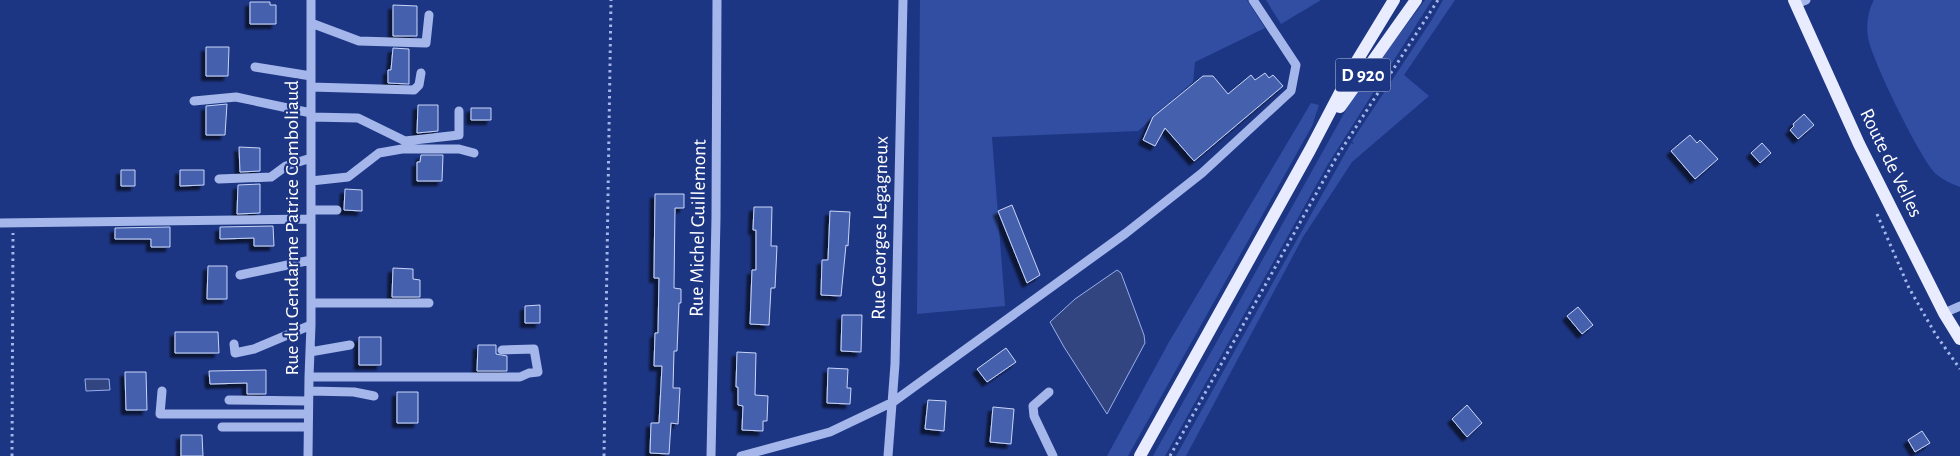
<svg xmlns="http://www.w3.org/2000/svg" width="1960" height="456" viewBox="0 0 1960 456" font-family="'Alegreya Sans',sans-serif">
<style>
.green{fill:#314ea2}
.water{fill:#334580;stroke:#97aeec}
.building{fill:#4560ad;stroke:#c9d5f8;filter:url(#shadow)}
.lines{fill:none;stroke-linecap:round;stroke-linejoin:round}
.path{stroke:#a4b6ea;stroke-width:3;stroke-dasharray:2.5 4;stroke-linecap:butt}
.minor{stroke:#a4b6ea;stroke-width:9}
.major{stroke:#e8ecfe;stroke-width:12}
.labels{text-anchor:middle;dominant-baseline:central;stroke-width:4.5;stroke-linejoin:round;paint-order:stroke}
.shield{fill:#1d3684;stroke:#bbc3da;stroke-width:1}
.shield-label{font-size:19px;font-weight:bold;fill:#fff}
.street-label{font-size:20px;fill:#fff;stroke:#1d3684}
</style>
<defs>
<filter id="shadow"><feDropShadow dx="-4.5" dy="4.5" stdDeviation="1" flood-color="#0009"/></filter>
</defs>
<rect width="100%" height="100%" fill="#1d3684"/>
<path class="green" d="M920,0H1247L1265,28L1195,62L1193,82L1138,131L992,137L1005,306L917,314Z
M1266,0H1321L1281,24Z
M1425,0H1432L1328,164L1165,456H1153L1356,92Z
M1443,0H1455L1404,75L1429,96L1352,162L1303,237L1186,456H1176L1351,143L1354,144L1352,141L1431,21Z
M1874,0H1960V187C1952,184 1943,180 1936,174C1921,160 1871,59 1868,37C1866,26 1868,10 1874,0Z
M1311,103L1319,105L1312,126L1128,456H1107L1169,342Z"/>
<path class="water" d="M1117,270L1121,273L1144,335L1145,343L1107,414L1064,347L1050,322L1075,299Z
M85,379H109L110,390L86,391Z"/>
<path class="building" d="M250,2H270V5H276V24H250Z
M393,5L417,6V36H393Z
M206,47H229L228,76H206Z
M393,48L409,49V84L388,83V70H391Z
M1265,73L1269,78L1273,75L1283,86L1194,161L1165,128L1155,146L1143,140L1153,117L1203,76H1213L1228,94L1251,75L1255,80Z
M227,104L225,135H206V106Z
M418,105H438V131L417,133Z
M471,108H491V120H471Z
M1804,114L1814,125L1798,139L1790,130L1794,126L1793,124Z
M1690,135L1697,143L1700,140L1718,159L1695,179L1671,151Z
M1762,143L1771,153L1760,163L1751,153Z
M239,147L260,148V171L240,172Z
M421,155H443L442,181H417V162H420Z
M121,170H135V186H121Z
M180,170H204V185L180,186Z
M260,184V213L237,214L238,185Z
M345,189L362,190V211L344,210Z
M655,194H684V208H675L674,288L681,289V303H679L677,351H674L673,388H680L678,424L671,423L669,454L650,453L651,423H659L662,366H654L655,333H658L659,278H654Z
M1012,205L1040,275L1027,283L998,211Z
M754,207H772L771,246H777L775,288H771L769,325L750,324L752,270H756V230H753Z
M830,211L850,212L848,246L846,245L841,296L821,295L822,260H828Z
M273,226L274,246H254V238L220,239V227Z
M170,227V247H151V239H115V228Z
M208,266H227V299H207Z
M393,268L413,269V279L420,280V297H392Z
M540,305V323H525V306Z
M1578,307L1593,325L1582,334L1567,316Z
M842,315H862L861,352L841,351Z
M175,332H218L219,353H175Z
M359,337H381V365H359Z
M478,345H496V354L507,356V371H477Z
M1006,348L1016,362L987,382L977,369Z
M737,352L756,353L755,395L768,396L767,421H763V431L742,430L743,406L738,405V387H736Z
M828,368L848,369L847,388H851L850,404L827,403Z
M266,370V394H247V383L210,384L209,371Z
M125,372H146L147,410H126Z
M397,392H418V423H397Z
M928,400L946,401L944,431L925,429Z
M1467,405L1482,423L1467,437L1452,419Z
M993,407L1014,409L1011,444L990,442Z
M1922,431L1930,443L1915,452L1908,440Z
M181,435H202L203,456H181Z"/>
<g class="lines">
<path class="path" d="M1877,214L1909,288L1936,335L1960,369
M12,456L13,233
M604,456L611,0
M1170,456L1336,158L1438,0"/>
<path class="minor" d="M1796,4L1806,0
M311,23L359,41L426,43L429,15
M255,67L311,76
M311,87L414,90L419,85L421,73
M194,101L236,97L311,113
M311,117L358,118L405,141L459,135V111
M219,179L271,177L286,166L311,158
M311,181L348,177L379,153L402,149H459L474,153
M311,210H337
M0,223L311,219
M240,275L311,260
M311,303H429
M1944,313L1960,306
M234,344L235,353L254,349L311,325
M310,352L350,345
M309,377H520L529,373L538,372L534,349L502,350
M162,391L160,414H308
M309,391L354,392L374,396
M1049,392L1033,406L1034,416L1053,456
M229,400L308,401
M222,427H308
M308,456L309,377L311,325V0
M711,456L716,218L717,0
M741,456L830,432L893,402L1126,233L1202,173L1291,91L1296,65L1253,0
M888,456L895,364L903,0"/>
<path class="major" d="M1794,0L1859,144L1944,313L1960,339
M1340,107L1416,0
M1140,456L1310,150L1355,64L1394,0"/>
</g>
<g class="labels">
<rect class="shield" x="1335.5" y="58.5" width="55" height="33" rx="4"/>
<g class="shield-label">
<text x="1363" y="75">D 920</text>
</g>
<g class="street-label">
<text transform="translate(1891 163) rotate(64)">Route de Velles</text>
<text transform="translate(292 228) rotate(-90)">Rue du Gendarme Patrice Comboliaud</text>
<text transform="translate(698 228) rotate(-89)">Rue Michel Guillemont</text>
<text transform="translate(880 228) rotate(-89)">Rue Georges Legagneux</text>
</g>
</g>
</svg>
